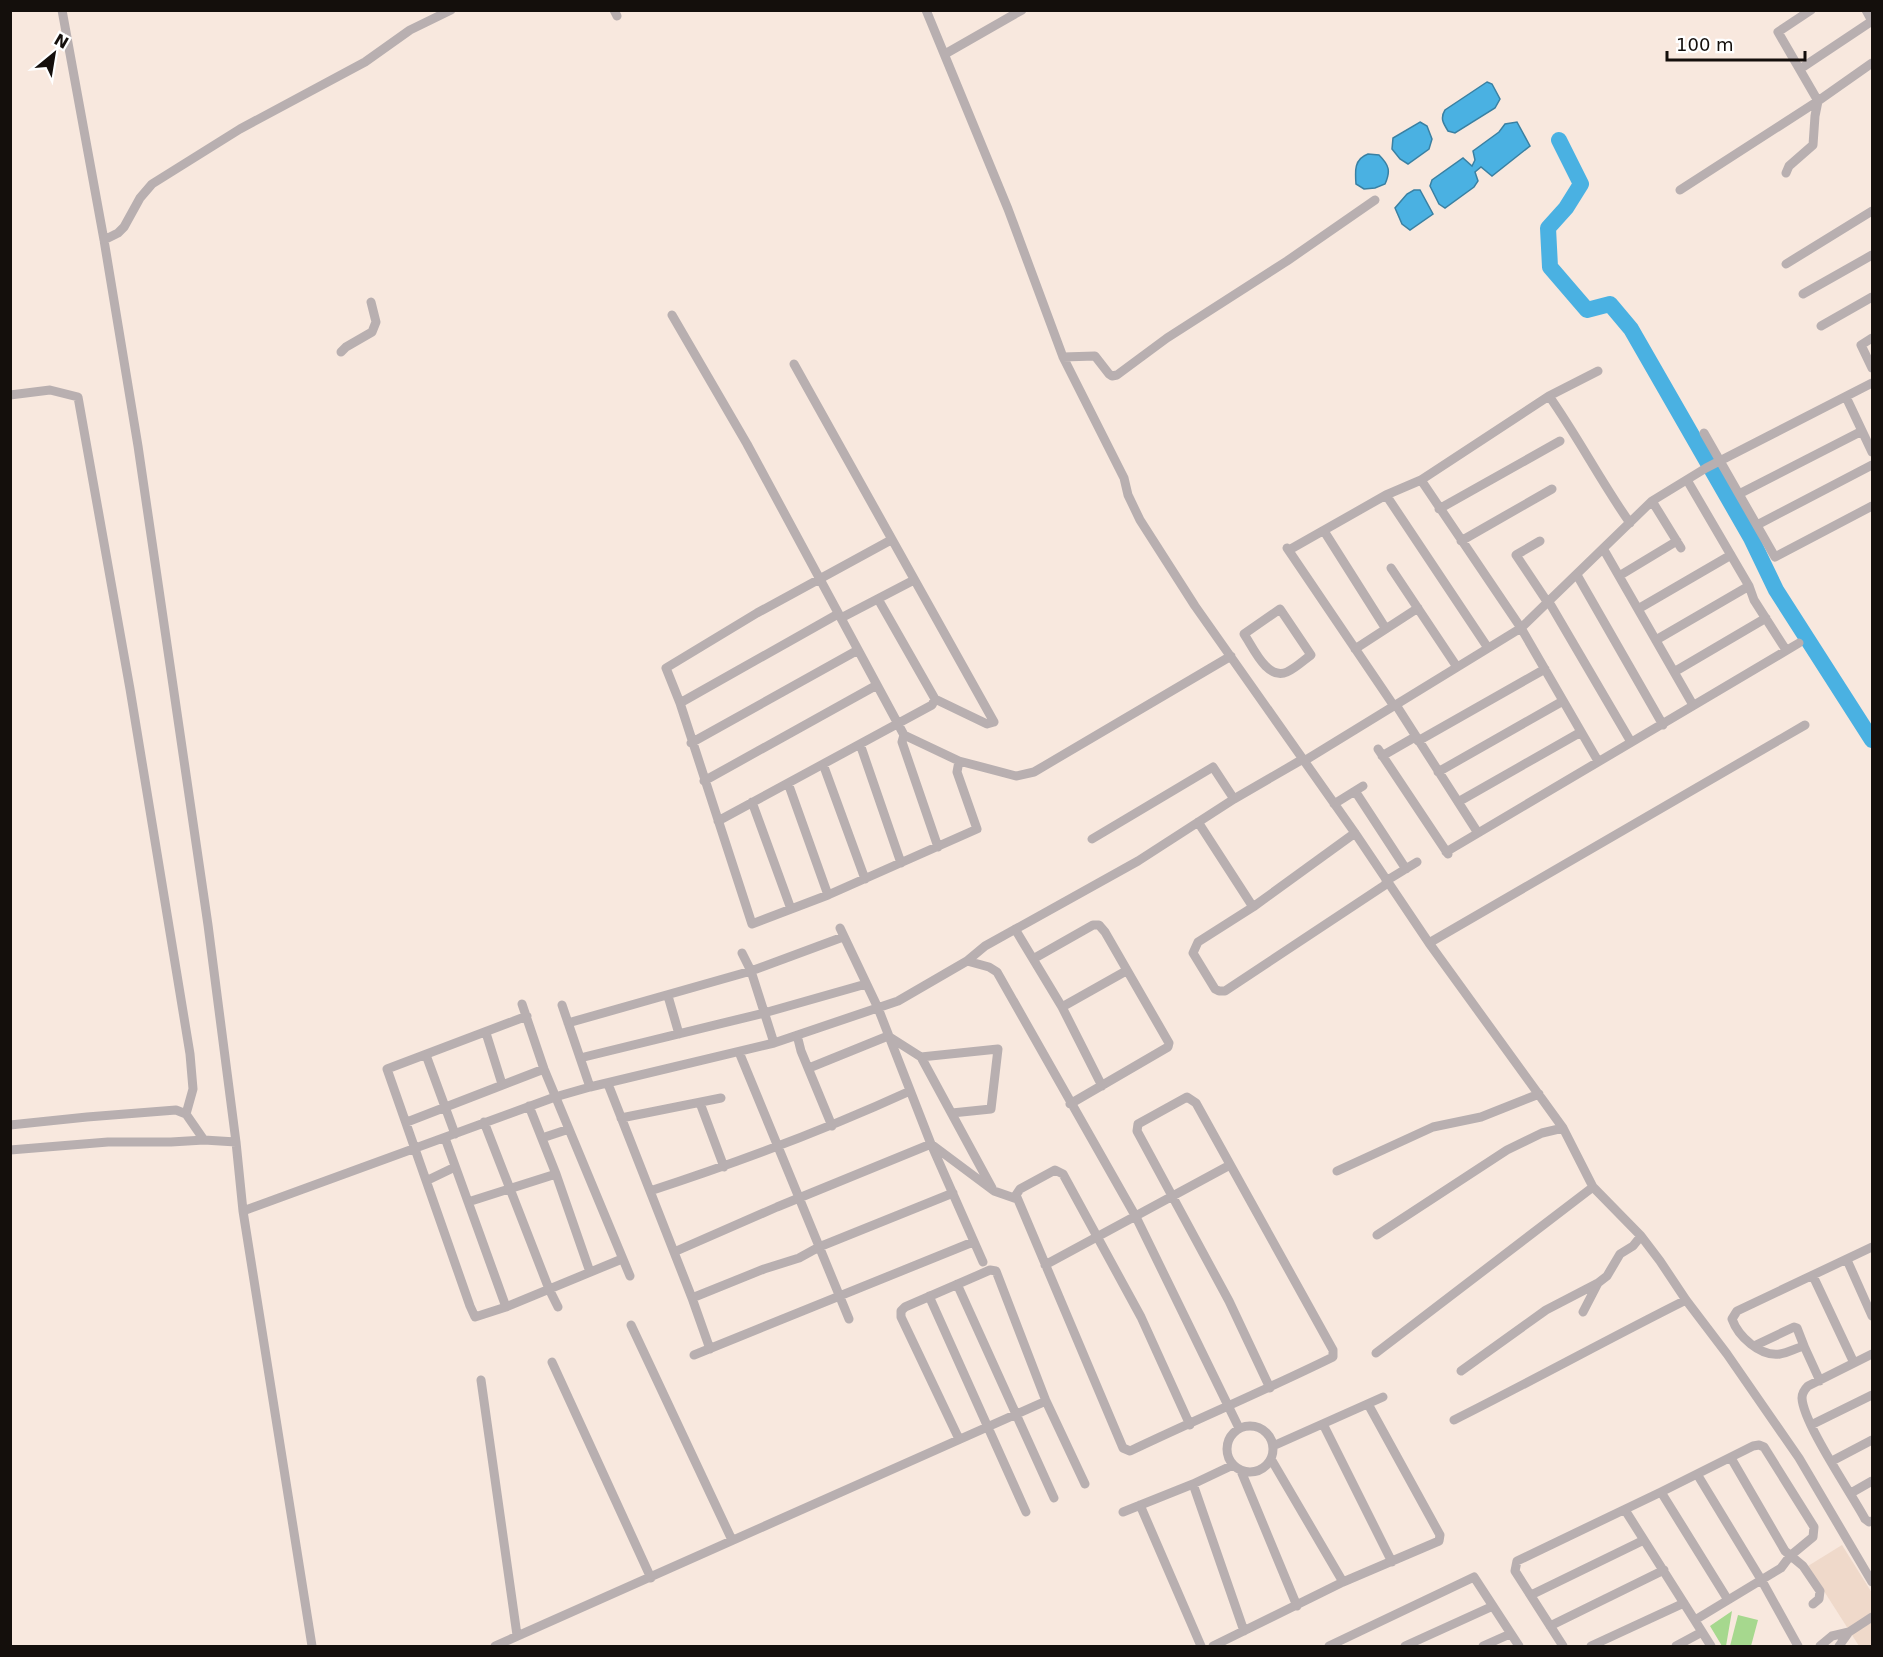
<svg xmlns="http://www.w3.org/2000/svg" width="1883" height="1657" viewBox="0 0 1883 1657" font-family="'DejaVu Sans',sans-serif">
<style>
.built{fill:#efd9ca}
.green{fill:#a6d88e}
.water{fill:#4ab1e2;stroke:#3a80a2;stroke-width:1.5}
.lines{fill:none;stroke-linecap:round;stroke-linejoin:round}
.river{stroke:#4ab1e2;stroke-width:16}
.street{stroke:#b8afb0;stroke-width:9}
</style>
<rect width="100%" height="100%" fill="#f8e8de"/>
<path class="built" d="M1842,1545L1872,1593V1646H1859L1808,1566Z"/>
<path class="green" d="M1732,1611L1726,1646H1722L1710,1626Z
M1738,1615L1758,1620L1751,1646H1730Z"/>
<path class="water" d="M1487,82L1492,84L1500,99L1495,108L1455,133L1448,131C1443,123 1440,118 1445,110Z
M1420,122L1427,126L1432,139L1429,149L1408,164L1400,159L1392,149L1393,138Z
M1517,122L1530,146L1492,176L1481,167L1475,172L1478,181L1474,187L1445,208L1439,204L1430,186L1432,180L1463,158L1472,166L1475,160L1473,151L1499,132L1505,124Z
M1368,154L1379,155C1389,165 1391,171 1385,184L1375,188L1364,189L1356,184C1355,171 1354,159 1368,154Z
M1414,190H1420L1433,214L1410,230L1402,224L1395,208L1407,194Z"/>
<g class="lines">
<path class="river" d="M1559,140L1581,184L1566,208L1548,228L1550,267L1587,310L1610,304L1631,329L1751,538L1776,590L1872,740"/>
<path class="street" d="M62,10L104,240L138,446L208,925L236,1142L243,1211L312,1646
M614,10L617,16
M926,10L1008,209L1063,357L1124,478L1128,495L1140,520L1195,606L1355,833L1429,943L1563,1128L1593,1187L1641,1236L1660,1261L1686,1300L1727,1354L1799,1458L1872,1582
M1866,10L1872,21
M945,54L1022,10
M1800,69L1872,21
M1786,173L1789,166L1813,145L1815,116L1818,101L1872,63
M1680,190L1818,101L1778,32L1811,10
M104,240L118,233L124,227L140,198L152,184L240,129L365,62L410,30L451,10
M1786,264L1872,211
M1803,294L1872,255
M672,315L747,444L904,735L959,761L1016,776L1034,772L1231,656
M1821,326L1872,297
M1872,338L1861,345L1872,368
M341,352L346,347L372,332L376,322L371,302
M1063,357L1095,356L1109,374L1112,376L1117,375L1167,338L1287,261L1375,200
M794,364L994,722L987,724L935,699L878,599
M10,395L50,390L78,397L130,689L190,1054L193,1089L186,1114
M1549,396C1578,437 1601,482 1630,523
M1846,397L1872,452
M1704,433L1775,557L1872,506
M1421,480L1521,628L1598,761
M1687,480L1749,586L1754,600L1786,650
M1739,494L1862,431
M1386,495L1488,648
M1652,501L1681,548
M1439,509L1560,441
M1757,525L1872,465
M1324,531L1386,629
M891,540L757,613L666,668L680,703L752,924L828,895L977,829L957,772L959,761
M1461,541L1552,489
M1540,541L1516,555L1548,603
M1287,548L1394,706
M1289,550L1386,495L1421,480L1549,396L1598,371
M1604,550L1693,705
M1391,568L1457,667
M1577,575L1663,725
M1619,576L1677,541
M1549,602L1631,742
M1280,609L1311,655C1304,660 1296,668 1287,672C1267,681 1253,647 1244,634Z
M1638,609L1731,555
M841,618L914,580
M1656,640L1749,586
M1355,649L1418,608
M1674,672L1766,618
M680,703L838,614
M1396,705L1478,833
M904,735L902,742L938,847
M1418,741L1545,669
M691,743L858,650
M860,744L901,863
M1378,749L1448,854
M1382,756L1415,737
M1304,761L1521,628L1652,501L1706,468L1872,383
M823,764L865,879
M1438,772L1563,701
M704,781L877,685
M788,783L828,895
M1355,791L1406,869
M752,802L791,909
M1458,802L1581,732
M1334,804L1363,786
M718,821L932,705L935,699
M1198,822L1253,907
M1355,833L1253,907L1198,942L1193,953L1215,989L1219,991H1225L1388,883
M1092,839L1213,767L1234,799
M1446,852L1799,643
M1386,881L1417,862
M840,928L878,1008L931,1144L983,1262
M1015,929L1062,1007L1102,1086
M1429,943L1805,725
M742,953L751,971L774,1043
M1033,959L1093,925H1099L1105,932L1169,1043L1168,1047L1070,1104
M967,961L989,967L997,972L1136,1217L1239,1428
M668,996L679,1034
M522,1004L544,1069L630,1276
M562,1005L590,1087
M1062,1007L1126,971
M527,1016L387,1069L470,1306L475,1317L506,1307L622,1259
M568,1023L751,971L843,937
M486,1033L502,1084
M797,1035L801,1051L832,1126
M739,1052L849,1319
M426,1055L455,1134
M921,1057L998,1049L991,1109L952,1113
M580,1058L764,1013L866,984
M809,1068L888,1036L921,1057L992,1188
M608,1084L692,1298L710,1349
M700,1103L724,1167
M529,1106L556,1174L590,1272
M621,1118L721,1098
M407,1122L544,1069
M484,1122L549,1289L558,1307
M10,1125L87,1117L176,1110L186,1114L204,1140
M445,1138L506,1307
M542,1138L569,1129
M10,1150L108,1142H171L204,1140L236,1142
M1337,1171L1433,1127L1481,1117L1539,1094
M428,1180L455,1167
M650,1191C739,1162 825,1130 910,1091
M468,1202L556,1174
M243,1211L555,1097L590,1087L774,1043L898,1001L967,961L985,946L1138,861L1234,799L1303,759
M1377,1235L1507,1150L1542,1133L1563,1128
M674,1252L777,1207L931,1144L994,1191L1017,1199
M1847,1260L1872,1316
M1045,1265L1230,1165
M1813,1276L1854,1363
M957,1284L1054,1498
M929,1296L1026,1512
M692,1298L764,1269L799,1258L819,1247L953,1193
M1583,1312L1598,1283
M631,1325L732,1540
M1754,1346L1794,1327L1797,1328L1804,1346
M1376,1353L1593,1187
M1872,1354L1808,1386C1805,1389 1802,1393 1802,1398C1803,1423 1851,1493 1865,1519L1869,1522L1872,1521
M694,1355L973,1242
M552,1362L651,1578
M1461,1371L1546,1310L1598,1283L1607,1276L1620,1254L1633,1246L1641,1236
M481,1380L517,1635
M1820,1381L1804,1346C1796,1348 1788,1353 1780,1354C1760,1357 1738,1336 1732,1319L1737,1311L1872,1247
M1454,1420C1532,1381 1608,1339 1686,1300
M1323,1424L1392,1562
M1190,1425L1141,1317L1063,1174L1055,1170L1020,1189L1016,1195L1123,1448L1130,1451C1197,1419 1266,1390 1333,1357V1350L1196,1103L1187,1097L1138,1124L1137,1131L1229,1301L1270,1388
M1811,1425L1872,1395
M1227 1449a23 23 0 1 1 46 0a23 23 0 1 1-46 0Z
M959,1439L901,1317V1311L905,1307L990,1270L996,1271L1046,1401L1085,1484
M1273,1446L1383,1397
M1731,1458L1785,1551L1803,1566L1820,1591L1819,1599L1813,1604
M1271,1459L1343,1582
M1832,1461L1872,1440
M1241,1471L1297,1606
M1697,1474L1762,1581L1798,1646
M1193,1484L1244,1631
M1661,1492L1728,1600
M1851,1493L1872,1481
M1140,1505L1201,1646
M1625,1510L1711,1646
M1123,1512L1193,1484L1233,1465
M1531,1595L1644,1540
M1550,1626L1664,1570
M495,1646L1046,1401
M1213,1646L1343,1582L1439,1541L1440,1535L1368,1404
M1329,1646L1474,1577L1519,1646
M1405,1646L1493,1606
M1483,1646L1510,1634
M1563,1646L1515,1571L1517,1561L1661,1492L1753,1446L1759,1445L1764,1447L1814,1527L1813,1537L1790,1556L1781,1568L1695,1620
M1591,1646L1684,1603
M1676,1646L1702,1632
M1820,1646L1832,1636L1849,1632L1872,1617
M1839,1646L1849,1632"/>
</g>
<rect width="1883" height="1657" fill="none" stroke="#140f0c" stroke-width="24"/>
<g transform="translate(54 54) rotate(30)" stroke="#ffffff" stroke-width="4.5" paint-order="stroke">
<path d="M0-4.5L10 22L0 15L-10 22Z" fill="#140f0c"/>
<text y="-9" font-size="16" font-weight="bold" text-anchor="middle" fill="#140f0c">N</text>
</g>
<path d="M1667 51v9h138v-9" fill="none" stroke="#140f0c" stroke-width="3"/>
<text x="1676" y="51" font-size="18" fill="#140f0c" stroke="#ffffff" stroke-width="4.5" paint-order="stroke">100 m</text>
</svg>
